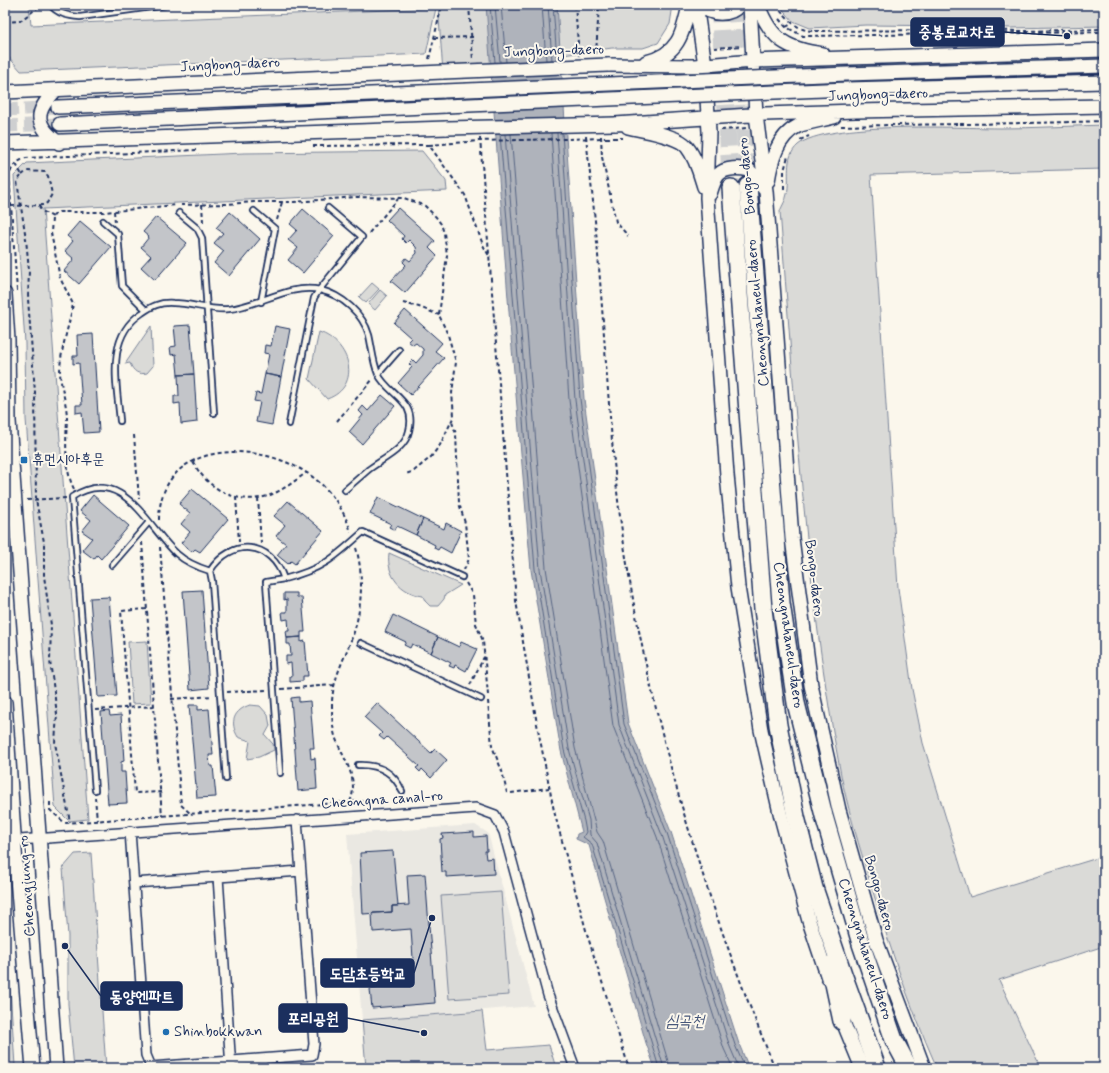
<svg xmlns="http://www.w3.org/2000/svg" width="1109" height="1073" viewBox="0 0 1109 1073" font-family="Mynerve,'Poor Story',sans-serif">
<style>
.built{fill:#eae8e2}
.green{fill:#dadad7;stroke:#7a849a}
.water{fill:#afb3bb;stroke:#747e96}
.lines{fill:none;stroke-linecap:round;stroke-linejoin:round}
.shore{stroke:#566483;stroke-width:1}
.building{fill:#c3c5c9;stroke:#1b2f5e}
.secondary-tunnel{stroke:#cecfd0;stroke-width:13;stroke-dasharray:13 6;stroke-linecap:butt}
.highway-tunnel{stroke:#cecfd0;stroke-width:17;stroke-dasharray:17 8;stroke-linecap:butt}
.lane-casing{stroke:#1b2f5e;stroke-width:8}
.street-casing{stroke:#1b2f5e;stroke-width:12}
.secondary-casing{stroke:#1b2f5e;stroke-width:16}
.highway-casing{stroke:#1b2f5e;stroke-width:20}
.path{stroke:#1b2f5e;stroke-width:2;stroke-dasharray:4 3;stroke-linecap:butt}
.lane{stroke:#fbf7ec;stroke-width:4.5}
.street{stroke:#fbf7ec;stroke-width:9}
.secondary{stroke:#fbf7ec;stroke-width:13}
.highway{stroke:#fbf7ec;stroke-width:17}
.secondary-bridge-casing{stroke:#1b2f5e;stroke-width:16;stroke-linecap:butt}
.path-bridge{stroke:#1b2f5e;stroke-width:2;stroke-dasharray:4 3;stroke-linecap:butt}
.secondary-bridge{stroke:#fbf7ec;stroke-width:13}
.poi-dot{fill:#1f6fb2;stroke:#fbf7ec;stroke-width:1.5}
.labels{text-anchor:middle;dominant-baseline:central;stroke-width:4;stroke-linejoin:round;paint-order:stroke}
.street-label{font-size:15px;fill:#1b2f5e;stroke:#fbf7ec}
.poi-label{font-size:15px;fill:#1b2f5e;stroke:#fbf7ec;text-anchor:start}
.water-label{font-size:16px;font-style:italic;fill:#47577a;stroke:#fbf7ec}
.leader{fill:none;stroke:#1b2f5e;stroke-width:1.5}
.callout-dot{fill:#1b2f5e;stroke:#fbf7ec;stroke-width:1.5}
.callout{fill:#1b2f5e;stroke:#1b2f5e;stroke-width:1.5}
.callout-label{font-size:16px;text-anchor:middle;font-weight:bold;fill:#fff}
</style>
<rect width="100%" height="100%" fill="#fbf7ec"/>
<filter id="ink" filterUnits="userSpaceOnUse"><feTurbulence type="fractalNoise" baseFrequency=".025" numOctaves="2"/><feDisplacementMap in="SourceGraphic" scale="8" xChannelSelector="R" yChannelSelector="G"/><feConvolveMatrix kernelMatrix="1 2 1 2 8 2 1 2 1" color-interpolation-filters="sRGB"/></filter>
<g filter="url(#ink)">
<path class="built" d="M475,825L488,833L534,1006L362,1020L347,834Z"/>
<path class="green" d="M5,5H29L31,25L436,8L426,54L21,71L6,54Z
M438,5H673L670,24L658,43L643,48H612L443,72Z
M779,5H1104V26L1011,28L963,26L866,25L810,28L793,21Z
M1104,125V169L871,175L898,588L912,689L923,743L970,897L1104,856V946L999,980L1041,1068H937C908,1002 885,934 865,865C856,835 847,805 841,775C805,589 795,399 780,211C782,206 786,200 787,194C791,178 783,158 798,145C827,121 960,128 1001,128C1035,128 1070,126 1104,125Z
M422,151L446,181L447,191L43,209L88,819L69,821L55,807L26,419L25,343L14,176L27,163L244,153Z
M372,283L379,289L366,303L359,297Z
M380,290L387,296L375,310L368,304Z
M151,326L153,366L147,373C139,375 133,372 130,363L125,364Z
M319,332C350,342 363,386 327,399L309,379Z
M389,553L461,585L445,595L444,599L438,606H430L425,601L423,596C401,593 386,576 389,553Z
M147,641L151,703L132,704L128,642Z
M250,705L260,706L268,715L270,726L265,735L273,744L274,750L259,757L247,759L250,741L238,737C229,722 234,710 250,705Z
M91,853L106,1068H74L68,1004V936L63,868L75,854Z
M501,892L509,995L449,999L441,896Z
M5,910L15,1066V1068H5Z
M482,1011L487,1050L549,1045L556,1068H366L362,1020Z"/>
<path class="water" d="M486,5H557L584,399L628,723L671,832L739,1044L749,1068H655L646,1043L589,845L576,839L577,834L582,832L561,751L531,570L510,325Z"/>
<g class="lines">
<path class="shore" d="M490,5L495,62
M495,5L500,62
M501,5L506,62
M542,5L546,60
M548,5L552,60
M553,5L557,60
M551,133L569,400L613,726L657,837L724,1049L733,1068
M557,133L575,400L619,725L662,835L730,1047L739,1068
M562,133L580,399L624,724L667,833L735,1045L745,1068
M500,134L535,569L564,750L584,821L586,832L583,837L592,844L659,1068
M505,134L540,569L569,749L589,820L590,835L597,843L664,1068
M511,134L546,568L575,748L597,832L603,841L670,1068"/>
</g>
<path class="building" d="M398,208L435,241L429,248L437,256L405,293L391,281L406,265L403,262L406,258L410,261L417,253L416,247L409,240L406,243L402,239L404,236L387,220Z
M303,209L334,236L303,273L288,260L298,248L288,240L297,230L290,224Z
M230,212L260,239L229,276L214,263L224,251L214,243L223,233L216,228Z
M156,217L187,243L155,280L141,267L151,256L141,247L149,237L143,232Z
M80,221L111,247L79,284L64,271L74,259L65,251L73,241L67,236Z
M405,310L442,343L435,351L444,358L411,395L398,383L412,367L409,364L413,360L416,363L423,355V349L416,343L413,345L408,341L411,338L394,323Z
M190,325L194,374L178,375L176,354L171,355L170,347L176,346L174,326Z
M275,326L290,329L281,377L265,374L269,354L264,353L265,345L271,346Z
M93,334L99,432L84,433L82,412L76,413V405H82L79,363L73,364V356H78L77,335Z
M194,374L197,422L181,424L180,403L174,404V396H179L178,375Z
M265,374L281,377L272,425L256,422L260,402L254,401L256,393L261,394Z
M382,395L395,406L362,444L349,432L363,415L359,411L363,406L368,411Z
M192,489L228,519L200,552L195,549L192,552L181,543L190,532L181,524L190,513L179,504Z
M93,495L129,526L101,559L97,555L94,559L82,550L92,538L82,531L91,520L80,511Z
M378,497L423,519L416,535L397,526L395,530L389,527L391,524L370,514Z
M288,501L323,531L295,564L291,561L288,564L277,555L286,544L276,536L285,525L274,516Z
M423,519L444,529L446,523L461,531L451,553L440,547L438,550L434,548L435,545L416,535Z
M202,590L209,688L190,690L183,591Z
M284,593H297V597H302L305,632H301V637L287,638L286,631H289L288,619L283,620L282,612H287V599L284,600Z
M109,597L117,696L98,697L90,598Z
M393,615L438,637L431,653L412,644L410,648L404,645L406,642L385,632Z
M301,637V642L305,641L308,676H303V681L290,682V676H292L291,663L286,664V656H291L290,644H287V638Z
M438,637L459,647L461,642L477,649L466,671L455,665L454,668L449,666L451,663L431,653Z
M299,697V702L310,701L314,748H310L311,759L315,758L317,789L298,791L291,698Z
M377,703L431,753L435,749L447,760L431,778L422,769L420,772L416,768L419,766L387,737L384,740L379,736L382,733L364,717Z
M189,705H198V710L209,709L213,755H209L210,766H213L216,797L197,798Z
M109,711L110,716L121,715L124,761L121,762V772H125L127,803L108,804L101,712Z
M474,832V837L486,836L487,851H485L486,859L493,858L494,874L446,877V872H442L440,839L443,838L442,834Z
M393,851L398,906H392V912L363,914L360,853Z
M425,874L435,1003L372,1008L370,989L377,988L376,976L414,973L411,929L373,932L372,913L392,912V906L409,905L407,875Z"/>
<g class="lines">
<path class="secondary-tunnel" d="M5,110L58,107
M5,126L60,124"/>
<path class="highway-tunnel" d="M719,5L731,188
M736,5L748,185"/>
<defs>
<path id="lane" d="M51,5C57,14 69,16 80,17L166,5
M254,211L275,229L261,302
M179,213L197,228L202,238L214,413
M103,221L118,234L122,286L146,310
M378,374L399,350
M120,421C117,384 105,337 142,313C152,306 160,302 173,303C192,303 210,311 229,309C259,306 290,283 320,290C342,295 363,314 369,335C372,348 373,362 378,374C389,396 417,400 409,431C405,450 382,459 368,470C361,476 353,483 345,490
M289,424L314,298L319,290L362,237L328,208
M112,565L149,522
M210,571L212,581L226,779
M361,643L481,699
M358,765C378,764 394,772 402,791
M280,773L266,582L284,579
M95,790L72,497C123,464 147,527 177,554C187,563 197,567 210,571C231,538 271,540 284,579C323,569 334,558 363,532L462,577"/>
<path id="street" d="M130,831L146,1055L151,1067L312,1055L314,1044L297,820
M5,841L476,808L495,815L504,832L548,995L575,1068
M218,877L231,1068
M134,883L301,871"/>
<path id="secondary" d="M696,5L705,65L709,132L707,198L727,475L738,587L761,730L781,817L809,921L828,978
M702,5C710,16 731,16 739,5
M750,5L756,115L766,191L792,538L811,685L839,810L876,940L924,1068
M758,5C771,40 787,49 823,54
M646,62C678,55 683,34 689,5
M608,65L694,66L753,61L1104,50
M56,90C35,111 33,124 59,143
M5,92L443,72
M58,107L444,91
M60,124L446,106
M615,124L765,114L856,111L1104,106
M628,127C643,131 678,135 687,147C696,158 700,174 704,187
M5,143L447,128
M768,181C771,162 777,136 798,126C808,122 822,120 834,117
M710,194C712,188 714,180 718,175C725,167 740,168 749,170L765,190
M5,294L8,340L9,421L56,1068
M5,702L17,879L33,1068
M839,1012L862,1068"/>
<path id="highway" d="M748,186L781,603L796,703L824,816L861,944L894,1040L909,1068
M731,188L763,609L778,725L796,817L814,888L843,974L877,1068
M830,965L842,1021"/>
</defs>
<use href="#lane" class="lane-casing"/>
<use href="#street" class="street-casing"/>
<use href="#secondary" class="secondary-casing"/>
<use href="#highway" class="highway-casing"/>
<path class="path" d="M469,5L473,60
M575,5L579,56
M776,5C786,18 796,30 812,31L941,30L1025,31L1104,29
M779,19L786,27L803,36L1104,32
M5,22L20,21L41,5
M786,27L793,23
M434,38L475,37
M714,48L742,46
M596,54L599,5
M429,59L442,5
M841,126C929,124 1016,124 1104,121
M721,130L747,128
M586,136C590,176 595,215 598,255C605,340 609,425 619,509C644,701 700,890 775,1068
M601,136L602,157L616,222L628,236
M480,138L516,601L537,724L554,811L587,934L629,1068
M606,138H623
M800,140L809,136
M313,146L429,145L465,195L483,245L489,256H491
M16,164L22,175L17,181L26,239L29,270L28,299L35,392L36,500L44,542V576L51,625L50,661L57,714L55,743L70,822
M784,189V171L788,156
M202,204L203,222
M181,205L226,204L254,202H294L356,197L404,198L425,206L436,217L441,224L444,233L447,255L439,315L448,335L456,362L452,393L454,416L440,445L431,457L414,471L406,474
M11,206L43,205L47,203L52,194L48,176L45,172L27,171L22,175
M39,206L42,211L53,217
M114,211L115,222
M277,220L282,202
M369,233L398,199
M17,291L9,176C12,166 17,161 26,158L196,150
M403,303L419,307L439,315
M337,421L373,379
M452,422L456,434L459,503L465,523L469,559L464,570
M134,435L139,499
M193,462C209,492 244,509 277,492C287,487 296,480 306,473
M74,489C64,470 66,439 67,419C67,404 61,389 60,373C60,350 69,327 73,304L60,278L51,233L52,218L55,214L59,212H105L176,205
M236,497L239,542
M258,498L261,544
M27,500L66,498
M159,520C159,437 264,439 314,478C332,492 344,510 351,532
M142,542L162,816
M160,547L181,805L190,813
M466,583L473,595L476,624L483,641L488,695
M147,609L121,611L135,793L161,792
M470,685L484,657
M281,689L334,685
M227,692L267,690
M171,699L212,696
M488,701L492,746L502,771L507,793
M95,710L154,706
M511,793L549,788
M95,797L97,820
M50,802V810L65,823L363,801
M350,802C360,777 342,758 335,736C332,725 332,713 332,702C333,677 345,658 353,635C362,608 364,575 356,548"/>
<use href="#lane" class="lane"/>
<use href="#street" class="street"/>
<use href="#secondary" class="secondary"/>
<use href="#highway" class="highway"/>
<defs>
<path id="secondary-bridge" d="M443,72L608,65
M444,91L847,74L1104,66
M446,106L848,89L1104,82
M447,128L615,124"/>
</defs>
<use href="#secondary-bridge" class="secondary-bridge-casing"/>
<path class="path-bridge" d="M429,145L479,141L606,138"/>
<use href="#secondary-bridge" class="secondary-bridge"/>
</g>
</g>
<g class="poi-dot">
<rect x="20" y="456" width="8" height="8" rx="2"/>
<circle cx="166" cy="1032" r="4"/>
</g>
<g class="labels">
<g class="street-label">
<text transform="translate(554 51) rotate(-2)">Jungbong-daero</text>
<text transform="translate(230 65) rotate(-3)">Jungbong-daero</text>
<text transform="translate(878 95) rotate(-2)">Jungbong-daero</text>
<text transform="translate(747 176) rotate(-96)">Bongo-daero</text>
<text transform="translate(758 313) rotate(-95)">Cheongnahaneul-daero</text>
<text transform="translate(814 578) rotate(83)">Bongo-daero</text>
<text transform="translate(788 635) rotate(82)">Cheongnahaneul-daero</text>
<text transform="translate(382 800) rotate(-4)">Cheongna canal-ro</text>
<text transform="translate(27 886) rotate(-94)">Cheongjung-ro</text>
<text transform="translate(879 893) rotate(74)">Bongo-daero</text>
<text transform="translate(865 949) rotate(72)">Cheongnahaneul-daero</text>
</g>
<g class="poi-label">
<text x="32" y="460">휴먼시아후문</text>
<text x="174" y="1032">Shinbokkwan</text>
</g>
<g class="water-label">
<text x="685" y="1021">심곡천</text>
</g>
</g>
<path class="leader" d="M1067 36L1004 32M432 918L414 973M65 946L101 996M424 1033L347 1018"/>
<g class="callout-dot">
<circle cx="1067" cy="36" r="4"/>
<circle cx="432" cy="918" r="4"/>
<circle cx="65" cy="946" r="4"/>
<circle cx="424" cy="1033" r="4"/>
</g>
<g class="callout">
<rect x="911" y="18" width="93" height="28" rx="4"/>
<rect x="321" y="959" width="93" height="28" rx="4"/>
<rect x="101" y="982" width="81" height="28" rx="4"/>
<rect x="279" y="1004" width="68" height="28" rx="4"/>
</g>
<g class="callout-label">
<text x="957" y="37">중봉로교차로</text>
<text x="368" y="979">도담초등학교</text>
<text x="142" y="1002">동양엔파트</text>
<text x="313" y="1024">포리공원</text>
</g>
<rect width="1109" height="1073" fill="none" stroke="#fbf7ec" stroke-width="20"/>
<rect x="10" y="10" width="1089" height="1053" fill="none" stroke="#1b2f5e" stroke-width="1.5" filter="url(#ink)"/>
</svg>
